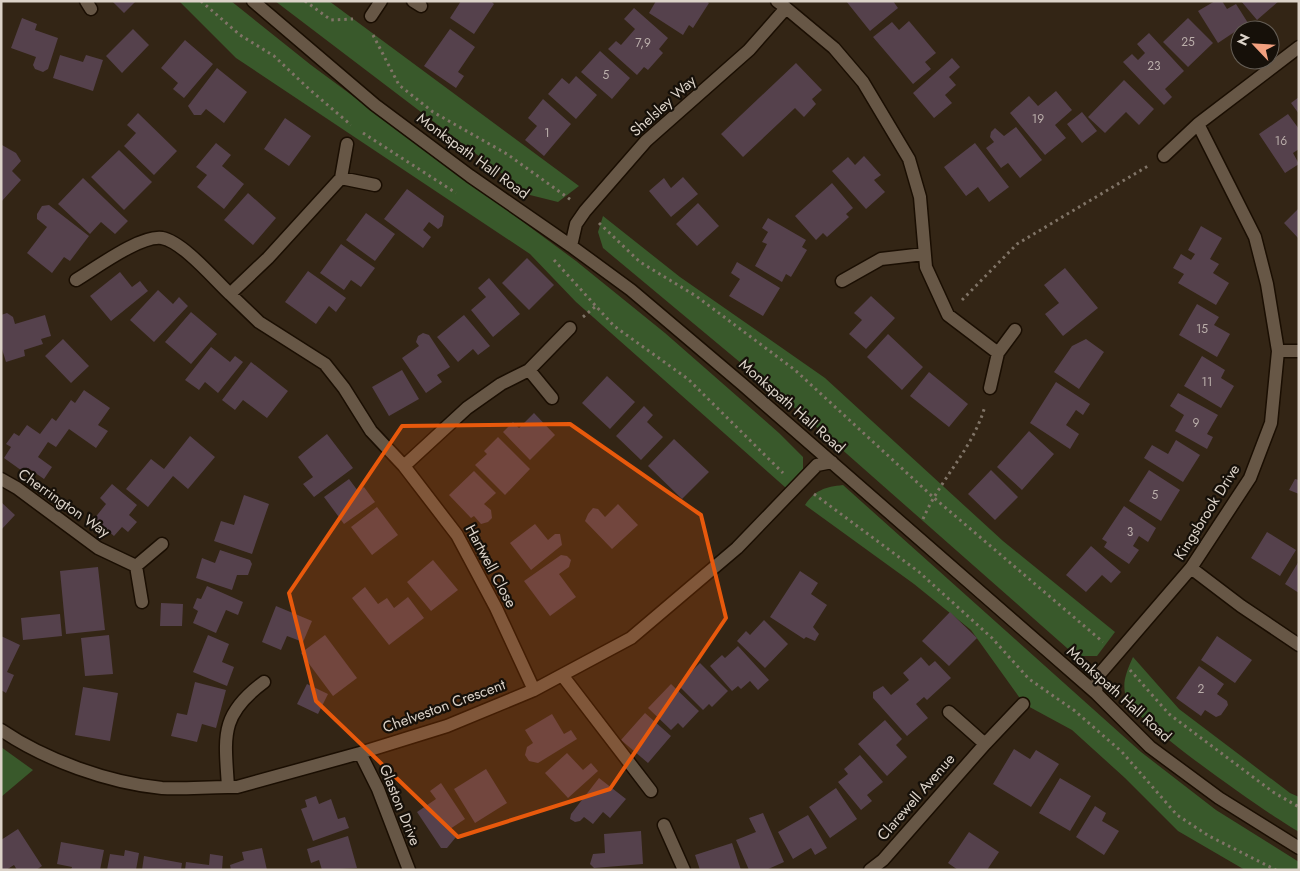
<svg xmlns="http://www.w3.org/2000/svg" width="1300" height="871" viewBox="0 0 1300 871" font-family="Jost,sans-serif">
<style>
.green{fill:#39592b}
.building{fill:#55414c}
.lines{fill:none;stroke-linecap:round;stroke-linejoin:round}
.minor-casing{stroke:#1a0e02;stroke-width:15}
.path{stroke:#807467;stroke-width:3;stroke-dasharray:2.5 4;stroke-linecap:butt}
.minor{stroke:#675746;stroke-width:12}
.marked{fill:#e8590c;fill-opacity:0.2;stroke:#e8590c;stroke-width:4;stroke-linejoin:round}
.labels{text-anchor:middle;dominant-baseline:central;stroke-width:4.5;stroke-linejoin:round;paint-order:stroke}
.number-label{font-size:12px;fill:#baaeaa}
.street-label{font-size:15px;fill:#dcd3c9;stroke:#161009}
</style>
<rect width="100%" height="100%" fill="#332515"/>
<path class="green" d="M179,1H231L311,65L576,261L665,333L779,433L803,457V469L786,488L576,302L530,254L236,58Z
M275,1H329L579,186L558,202L530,195Z
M603,216L680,277L825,378L1003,541L1115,632L1097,656H1076L796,409L603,248L598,232Z
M843,485L1141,752L1216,810L1299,862V870H1245L1178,831L1125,778L1072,730L1024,704L971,630L914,584L805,505C815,490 825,487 843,485Z
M1133,657L1179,709L1290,793L1299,797V832C1272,817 1136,722 1127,700C1121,684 1126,673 1133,657Z
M1,747L33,770L1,797Z"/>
<path class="building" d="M112,1H136L124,13Z
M461,1H491L494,4L474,34L450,18Z
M656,1H706L709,3L693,28L689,25L683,35L649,13Z
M846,1H893L898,8L870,31Z
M1215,1H1222L1227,9L1236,4L1248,23L1218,43L1198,11Z
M1241,1H1279L1257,20Z
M634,8L668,38L659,49L663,53L648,70L644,67L637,75L608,49L616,41L621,45L635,29L624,19Z
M22,18L37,24L35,30L58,38L48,69L43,72L35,69L33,65L36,57L11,48Z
M1188,18L1213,43L1188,67L1163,42Z
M909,21L936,53L925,62L931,69L913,84L873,37L892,22L899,30Z
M133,29L149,45L122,73L106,56Z
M450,29L475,47L458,72L464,76L456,88L424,66Z
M1149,33L1184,71L1165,89L1172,97L1164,105L1123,62L1132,54L1138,60L1145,53L1137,44Z
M185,40L213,64L184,98L173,89L178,83L161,68Z
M600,51L630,78L612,99L581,72Z
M60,55L83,62L86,55L103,60L93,91L53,78Z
M952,58L960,67L949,77L956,85L945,95L952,103L934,118L913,93Z
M796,63L822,90L812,99L816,104L804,117L795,108L743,157L721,134Z
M217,68L247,92L224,123L206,109L201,115H194L188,106Z
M576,76L597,95L576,119L548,94L562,78L569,84Z
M1124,80L1154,109L1139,125L1126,112L1105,133L1088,117Z
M1056,91L1072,110L1055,125L1066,138L1045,155L1010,113L1029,96L1038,106Z
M1299,97V114L1291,103Z
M543,99L571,124L544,156L525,140L537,126L528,118Z
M1082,112L1097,131L1082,143L1067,124Z
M138,113L177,151L154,175L124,146L136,133L127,125Z
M1288,114L1299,129V149L1293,153L1299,164L1285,173L1259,134Z
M285,118L311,136L289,166L264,149Z
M1016,127L1042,160L1020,178L1008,163L1001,168L986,148L994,142L990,137L991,132L995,128L1004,136Z
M216,143L231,155L222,166L244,184L224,209L197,187L207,175L196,167Z
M975,143L1009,187L989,202L978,187L966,196L944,167Z
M2,145L16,153L21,161L12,171L21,180L1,202Z
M119,150L152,182L124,210L91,177Z
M864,156L881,175L874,180L885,192L866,209L832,171L848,157L855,165Z
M683,177L698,194L671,217L649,191L664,178L671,188Z
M83,178L128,221L115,234L101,222L90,234L58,204Z
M832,183L853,208L846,214L849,217L827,237L823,233L816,240L795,216Z
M407,189L444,216L442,226L438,229L429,222L423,230L431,237L423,248L384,219Z
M248,193L276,218L253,245L224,220Z
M698,203L719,226L697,246L676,224Z
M49,205L89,236L70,261L64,257L52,273L27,253L47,227L37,219V214L42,206Z
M1299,208V239L1284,223Z
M366,213L395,234L375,261L346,240Z
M768,218L806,240L802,247L807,250L791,277L786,274L782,282L755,266L767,244L762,242L768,232L762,228Z
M1201,226L1222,238L1210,259L1219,264L1213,273L1229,283L1216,305L1178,283L1184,274L1173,268L1181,254L1191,260L1195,254L1188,250Z
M341,244L375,268L361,287L351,280L344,290L320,273Z
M527,258L554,285L529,310L502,283Z
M737,262L780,288L763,316L729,296L740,279L731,273Z
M1065,268L1098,308L1063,336L1045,314L1059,303L1044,285Z
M308,271L346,298L336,312L329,306L316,324L285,302Z
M120,272L132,287L140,281L148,291L111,321L90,296Z
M489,278L520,314L493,337L471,310L486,297L478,288Z
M158,290L173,304L179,297L188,306L154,342L130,320Z
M871,296L895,318L866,349L849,334L862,320L854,313Z
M1197,304L1219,317L1214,325L1230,334L1217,357L1179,335Z
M191,312L217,334L191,364L165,342Z
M7,313L13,317L15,324L45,315L51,336L41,339L43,344L24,350L25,356L6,362L1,346V315Z
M464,315L490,346L478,355L473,349L458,362L437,337Z
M423,333L429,335L450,367L437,375L442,382L426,393L402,358L419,346L416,342L418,336Z
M888,334L923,367L902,390L867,357Z
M63,339L89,366L71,383L45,356Z
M1086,339L1104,352L1079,389L1054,372L1072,346Z
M211,347L230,362L235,356L243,362L218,393L205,382L199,390L185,380Z
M1202,356L1225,370L1221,378L1234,386L1221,408L1184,386Z
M251,362L288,391L267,418L243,400L235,410L222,400Z
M402,370L419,399L389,416L372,387Z
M929,372L968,404L949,427L910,396Z
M607,376L635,402L610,429L582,403Z
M1056,382L1090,404L1083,415L1076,410L1066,425L1079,434L1070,449L1030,423Z
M84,390L110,408L98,425L108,431L96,448L69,429L56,447L48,442L38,457L52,467L44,479L28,468L25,473L4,458L11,447L6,444L14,433L19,436L27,425L40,434L52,418L56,421L71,400L75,403Z
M1178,393L1218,415L1207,434L1213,437L1207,449L1175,431L1184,415L1170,406Z
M644,406L653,415L647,422L663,437L641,460L616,436Z
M534,413L555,435L530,460L503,432L513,422L519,428Z
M1029,431L1054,454L1022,490L997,467Z
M327,434L353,468L314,497L303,484L313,477L298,457Z
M190,436L215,457L188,489L173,476L148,507L126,489L151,459L164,469Z
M498,437L530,469L505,495L475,465L487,454L484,451Z
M674,439L709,472L682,499L648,466Z
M1176,440L1200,455L1183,482L1144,458L1152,445L1168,454Z
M991,470L1018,497L995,520L968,494Z
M1149,470L1180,490L1161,521L1129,501Z
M474,471L496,493L484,504L491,510L492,518L488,522L481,524L474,516L471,518L449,495Z
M349,479L358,491L364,487L375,502L344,524L324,497Z
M1295,479L1299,480V494L1289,490Z
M112,484L137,505L129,515L137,522L128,532L122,527L114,536L94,519L106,504L100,498Z
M244,495L269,504L252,554L214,541L221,521L234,525Z
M1,502L15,515L1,530Z
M618,504L638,525L612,549L585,521L588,514L593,508L598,509L605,517Z
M1124,506L1156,528L1148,542L1139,536L1133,546L1139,550L1129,564L1104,547L1107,542L1102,539Z
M377,507L398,535L372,555L351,527Z
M535,524L548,540L555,534H560L562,545L531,570L510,543Z
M1267,532L1296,550L1280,576L1251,558Z
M1091,546L1121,572L1111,583L1102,575L1086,592L1066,575Z
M220,550L250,560L252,564L248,575H237L232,590L196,578L202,558L215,563Z
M561,555L567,556L571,560L569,567L559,574L576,597L550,616L524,581Z
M433,560L458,590L431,611L407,582Z
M1299,561V593L1285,584Z
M98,567L105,630L66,634L60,571Z
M800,571L818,583L811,594L827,605L813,627L819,634L815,641L806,637L804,639L770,617Z
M207,586L243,602L238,615L226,610L216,633L193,623L198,611L193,608L197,598L201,599Z
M365,587L378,604L387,598L394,608L408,597L424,618L389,645L352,598Z
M161,603L183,604L182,626H160Z
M276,606L312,621L303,642L287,636L281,650L262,642Z
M950,612L977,638L949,666L922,641Z
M60,614L62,636L23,640L21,618Z
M764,620L788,644L765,668L737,641L746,631L750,635Z
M109,635L113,674L85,676L81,638Z
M208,635L229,644L222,662L234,667L227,686L193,672Z
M325,635L357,678L333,696L301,653Z
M1,636L20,645L7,672L14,675L6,693L1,690Z
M1217,636L1252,660L1235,683L1201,660Z
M738,646L769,680L758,690L750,681L741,689L738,686L732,691L710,666L722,655L725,658Z
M921,657L929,666L935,661L951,678L927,700L924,697L916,704L928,718L907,736L873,698V692L883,686L891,695L909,680L903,673Z
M700,663L728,691L712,707L709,704L703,710L678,685Z
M1199,666L1224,684L1217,694L1227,701L1228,705L1221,715L1216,717L1205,710L1201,716L1176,698Z
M195,682L226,690L216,728L202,724L197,742L171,736L177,713L187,715Z
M307,684L328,694L318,714L297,704Z
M671,684L699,711L683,728L678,723L671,730L648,708Z
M83,687L118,693L110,741L75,735Z
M645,713L671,736L648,763L621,740Z
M552,714L564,734L571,730L577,739L538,763L529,761L525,755L527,747L533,743L525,730Z
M885,720L902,739L896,745L907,757L887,776L858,744Z
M1014,749L1030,759L1036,750L1059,764L1031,807L993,784Z
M567,753L583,770L591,763L598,771L568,798L545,773Z
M860,755L883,782L867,795L872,801L861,810L838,782L848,774L844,769Z
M486,769L507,803L475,823L454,789Z
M599,778L626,799L610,818L603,812L593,824L584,817L580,821L575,822L570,819L571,814Z
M1060,778L1091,796L1070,831L1039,813Z
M441,783L465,819L450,829L456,837L447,848H441L417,812L436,799L430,791Z
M836,788L857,819L830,838L809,807Z
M316,796L319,804L331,799L338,819L345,817L349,828L313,841L301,809L307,807L305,800Z
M1095,806L1106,813L1102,821L1119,831L1104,855L1076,837Z
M763,813L784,862L766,870H749L736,840L756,832L749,818Z
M808,815L827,848L815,855L811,848L793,859L778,832Z
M18,829L42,866L36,870H17L14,865L6,870H1V840Z
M641,831L643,864L594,868L590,864L593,854L605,853L604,834Z
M969,832L999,852L987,870H958L948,863Z
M348,836L357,868L322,870L319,860L311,863L307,849Z
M61,842L104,850L100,870H71L72,867L57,864Z
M732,843L741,870H700L695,855Z
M262,848L267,870H231L230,865L244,860L242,852Z
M125,850L139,853L136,870H107L110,854L124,856Z
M210,854L223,856L222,870H185L186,862L209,865Z
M144,856L182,863L181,870H142Z"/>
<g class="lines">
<defs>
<path id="minor" d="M86,1L91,9
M253,1L375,105L470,176L571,246L631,290L742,384L1096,693L1150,747L1219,798L1299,848
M413,1L421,6
M786,8L834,48L863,82L909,159L920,197L926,267L948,315L998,353L990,388
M371,16L381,1
M347,144L341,178L268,258L230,294L259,322L325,364L344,388L371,431L404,466L457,535L496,608L534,690
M1164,156L1198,124
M341,178L375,185
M571,246L576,224L585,211L646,141L749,50L786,8L777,1
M76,280C96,268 140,235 162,238C183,242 214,279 230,294
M842,281L881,259L924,254
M1278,351H1299
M998,353L1015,330
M529,370L552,398
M404,466L467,408L501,384L529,370L570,328
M1,479L17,488L98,548L136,566L162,544
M136,566L142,602
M1191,568L1241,606L1299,645
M562,675L651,791
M1096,693L1098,676L1191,568L1250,478L1271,423L1278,351L1267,284L1255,237L1198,124L1299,47
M1,730C45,760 109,783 162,788C184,789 206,787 228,787H237L360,753L447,726L534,690L631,638L737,548L817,465L832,462
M985,744L1023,704
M360,753L378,789L409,870
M228,787C225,737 219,715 264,682
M664,825L684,870
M870,870L883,860L985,744L949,712"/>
</defs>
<use href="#minor" class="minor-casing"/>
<path class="path" d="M201,1L240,35L274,56L309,89L351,125
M305,1L331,20L353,19
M373,35L399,85L433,112L507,154L571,200
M363,133L456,193
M599,223L640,262L696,296L795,370L933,497L1103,642
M554,260L614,326L688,379L783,473
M962,300L1017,244L1148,166
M583,317L596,306
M814,494L919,572L992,638L1029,679L1075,711L1122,752L1177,815L1209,836L1276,870
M923,519C940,479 973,449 985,406
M1130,670L1169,714L1273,792L1299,807"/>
<use href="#minor" class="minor"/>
</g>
<path class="marked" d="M570,424L701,515L726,618L610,789L458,837L316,701L289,593L402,426Z"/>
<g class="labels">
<g class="number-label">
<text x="1188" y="42">25</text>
<text x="643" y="43">7,9</text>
<text x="1154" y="66">23</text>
<text x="606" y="75">5</text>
<text x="1038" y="119">19</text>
<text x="547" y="133">1</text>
<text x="1281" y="141">16</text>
<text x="1202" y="329">15</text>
<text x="1207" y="382">11</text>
<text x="1196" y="423">9</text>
<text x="1155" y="495">5</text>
<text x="1130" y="532">3</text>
<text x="1201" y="689">2</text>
</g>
<g class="street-label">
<text transform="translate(663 106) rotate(-42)">Shelsley Way</text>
<text transform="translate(473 156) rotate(36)">Monkspath Hall Road</text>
<text transform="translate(792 406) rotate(41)">Monkspath Hall Road</text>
<text transform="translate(64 503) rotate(35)">Cherrington Way</text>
<text transform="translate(1207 512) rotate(-58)">Kingsbrook Drive</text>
<text transform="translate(491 566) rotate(62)">Hartwell Close</text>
<text transform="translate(1119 694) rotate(42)">Monkspath Hall Road</text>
<text transform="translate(444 706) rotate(-20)">Chelveston Crescent</text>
<text transform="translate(916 797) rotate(-49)">Clarewell Avenue</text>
<text transform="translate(400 805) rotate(68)">Glaston Drive</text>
</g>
</g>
<rect width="1300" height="871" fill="none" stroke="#dcd3c9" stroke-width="5"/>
<g transform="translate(1255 45) rotate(295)"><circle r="24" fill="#161009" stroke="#655e56"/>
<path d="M0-4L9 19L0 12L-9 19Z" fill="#f2a07f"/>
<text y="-8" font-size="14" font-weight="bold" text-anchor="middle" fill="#dcd3c9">N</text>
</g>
</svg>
